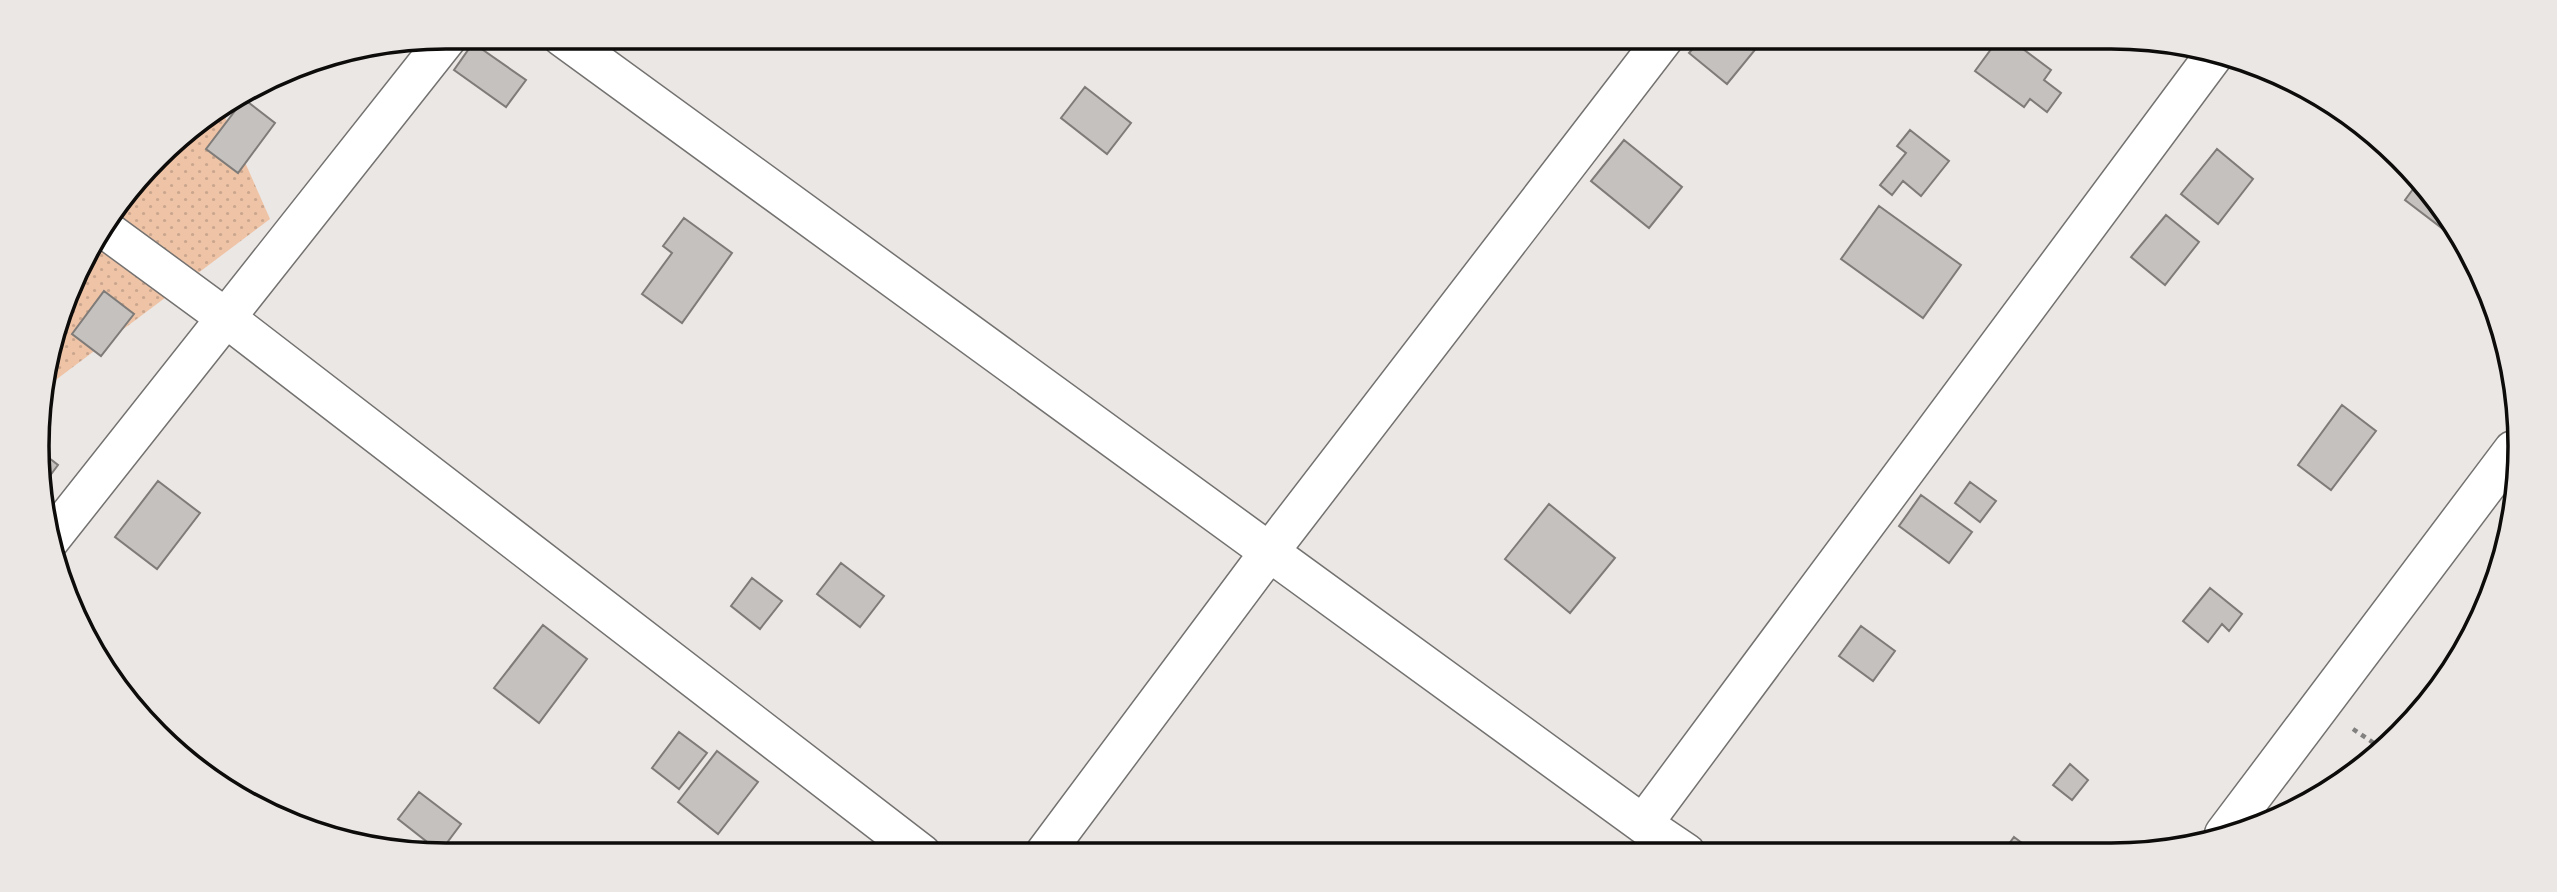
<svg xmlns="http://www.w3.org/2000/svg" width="2557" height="892" viewBox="0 0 2557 892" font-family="'Source Serif 4',serif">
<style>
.grass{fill:url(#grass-dots)}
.building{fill:#c4c1be;stroke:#7e7b79;stroke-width:2}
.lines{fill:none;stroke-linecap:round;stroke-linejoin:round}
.minor-casing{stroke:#747270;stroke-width:41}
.path{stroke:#82807f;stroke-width:4.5;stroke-dasharray:5 5;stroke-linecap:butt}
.minor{stroke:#fff;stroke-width:38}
.rim{fill:none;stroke:#0d0c0b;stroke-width:3.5}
</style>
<defs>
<pattern id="grass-dots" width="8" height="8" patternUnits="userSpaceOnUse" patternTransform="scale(1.75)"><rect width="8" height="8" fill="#eec3a6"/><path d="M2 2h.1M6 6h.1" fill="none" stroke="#cba68e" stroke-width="1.8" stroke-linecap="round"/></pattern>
</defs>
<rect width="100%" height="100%" fill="#eae7e5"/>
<path class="grass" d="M222,110L270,219L41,391L79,265L176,139Z"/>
<path class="building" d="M1703,37H1749L1759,45L1727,84L1689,53Z
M2000,37H2007L2051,70L2044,80L2061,93L2047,112L2030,99L2024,107L1975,71Z
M473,43L526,80L506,107L454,70Z
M1085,87L1131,123L1107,154L1061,118Z
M244,99L275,123L238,173L206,149Z
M1910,130L1949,161L1921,196L1903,181L1892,195L1880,185L1906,153L1897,146Z
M1624,140L1682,187L1649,228L1591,181Z
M2217,149L2253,179L2218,224L2181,194Z
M2416,185L2452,226L2447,232L2405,200Z
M1879,206L1961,265L1923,318L1841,259Z
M2166,215L2199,242L2165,285L2131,257Z
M684,218L732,253L682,323L642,294L672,253L663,246Z
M104,291L134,314L101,356L72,334Z
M2342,405L2376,431L2331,490L2298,465Z
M44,454L58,465L46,481Z
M158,481L200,513L157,569L115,537Z
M1970,482L1996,501L1980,522L1955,503Z
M1921,495L1972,532L1949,563L1899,526Z
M1549,504L1615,558L1570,613L1505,559Z
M841,563L884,596L860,627L817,594Z
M752,578L782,601L760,629L731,606Z
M2210,588L2242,614L2229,631L2222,624L2208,642L2183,621Z
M543,625L587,659L539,723L494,688Z
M1861,626L1895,651L1873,681L1839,656Z
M679,732L707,753L679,789L652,768Z
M717,751L758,782L718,834L678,802Z
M2070,764L2088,780L2072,800L2053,785Z
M419,792L461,824L440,852L398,819Z
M2014,837L2034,852H2003Z"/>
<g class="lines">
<defs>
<path id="minor" d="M562,37L1643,824L1686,853
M106,230L226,318L922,854
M50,540L448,37
M1643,824L2217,51
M2224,834L2513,450
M1044,854L1270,551L1665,37"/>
</defs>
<use href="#minor" class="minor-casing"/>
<path class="path" d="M2353,729L2384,750"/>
<use href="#minor" class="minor"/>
</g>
<path d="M0 0H2557V892H0ZM446 49H2111A397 397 0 0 1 2508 446V446A397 397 0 0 1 2111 843H446A397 397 0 0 1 49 446V446A397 397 0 0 1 446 49Z" fill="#eae7e5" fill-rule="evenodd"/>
<path class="rim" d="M446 49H2111A397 397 0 0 1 2508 446V446A397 397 0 0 1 2111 843H446A397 397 0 0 1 49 446V446A397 397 0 0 1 446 49Z"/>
</svg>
